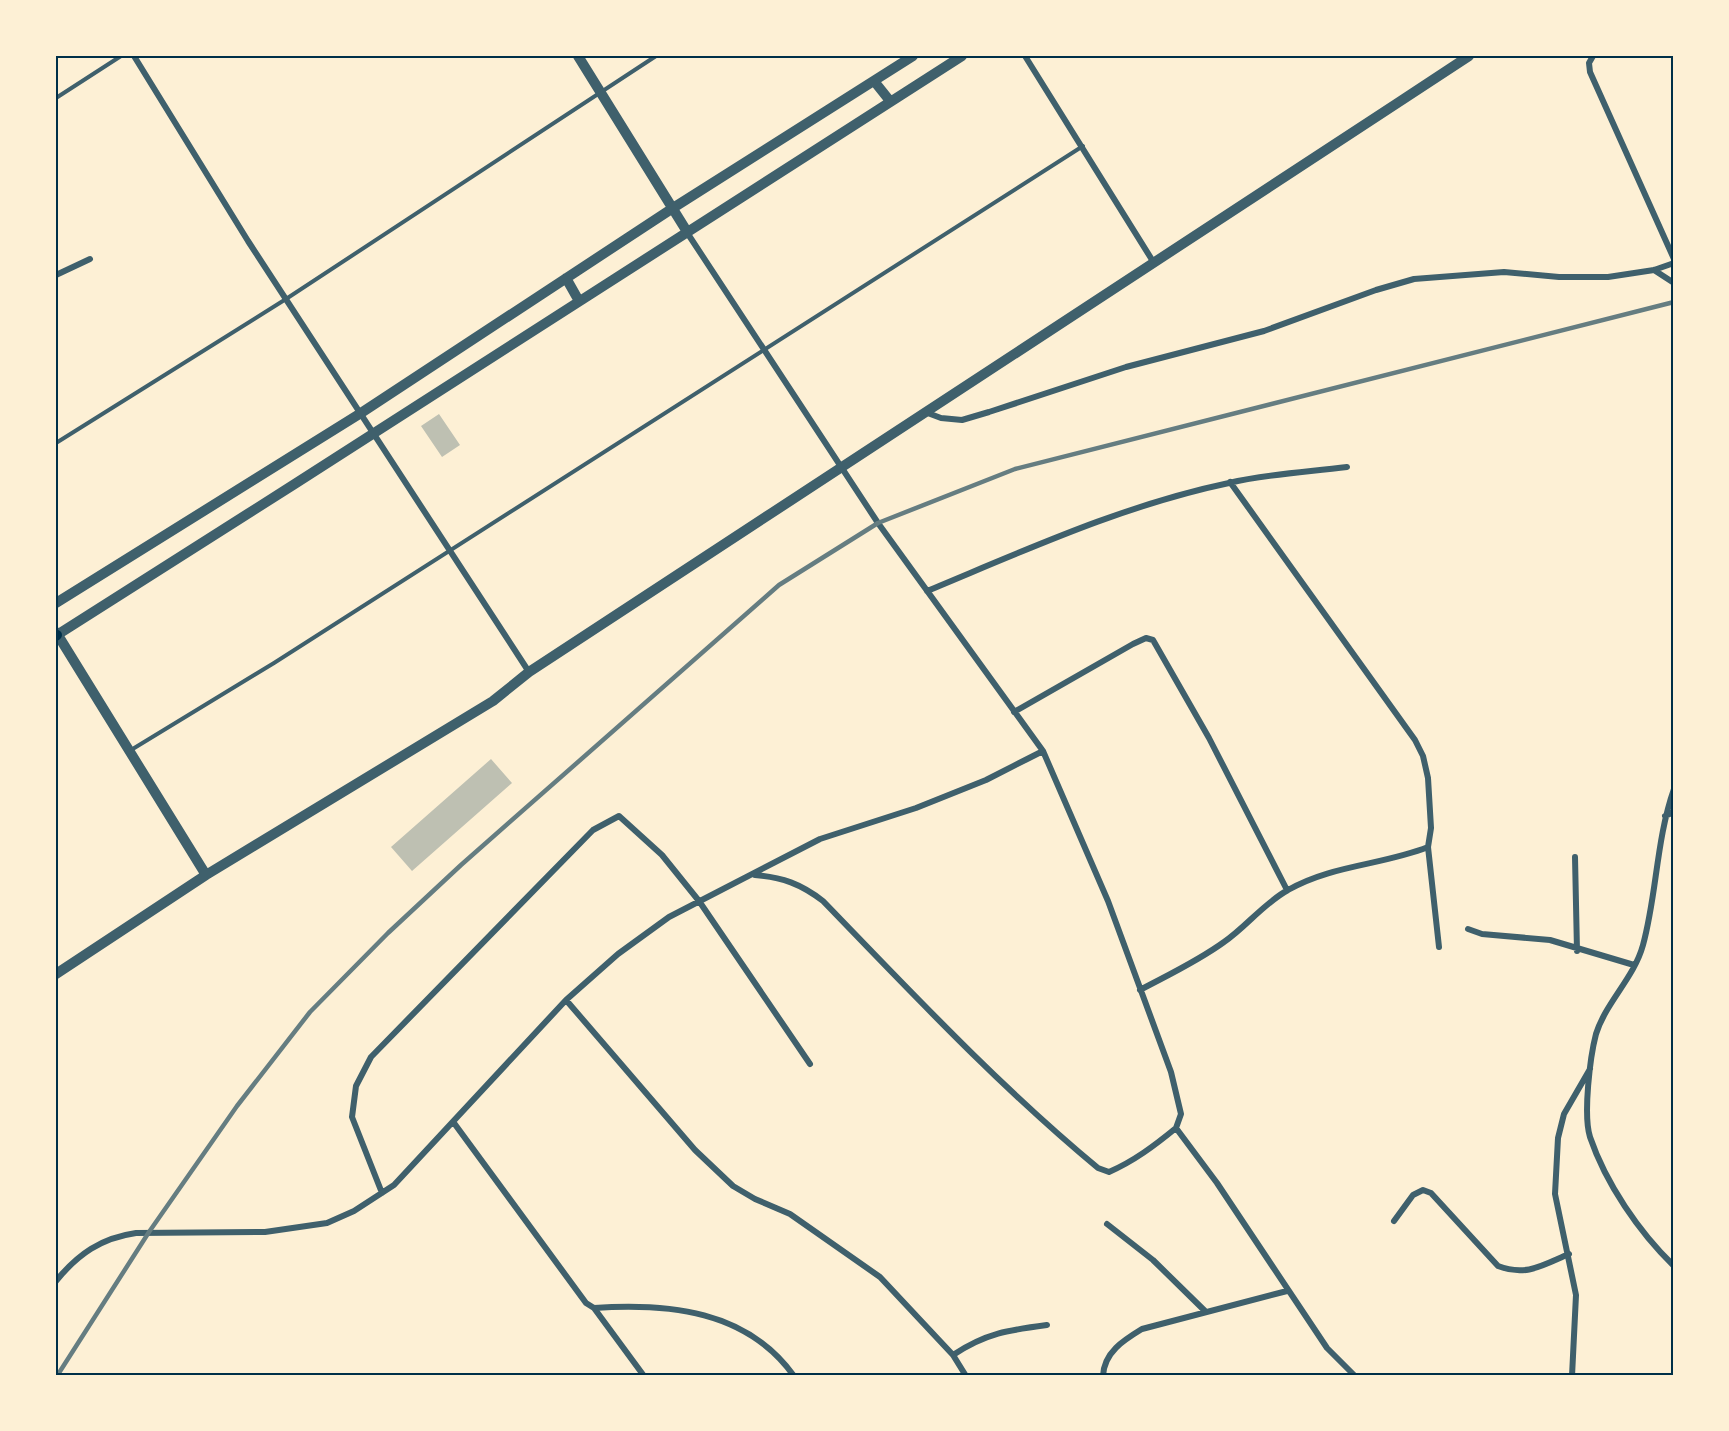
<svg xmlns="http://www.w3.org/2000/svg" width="1729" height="1431" viewBox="0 0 1729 1431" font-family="'Sofia Sans Condensed',sans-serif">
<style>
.building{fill:#bec0b2}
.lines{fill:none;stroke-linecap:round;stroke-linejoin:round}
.service{stroke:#3f606c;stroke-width:4}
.minor{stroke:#3f606c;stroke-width:6}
.tertiary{stroke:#3f606c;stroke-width:10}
.secondary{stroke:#003049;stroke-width:10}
.rail{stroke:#657d81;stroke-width:4.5}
.neatline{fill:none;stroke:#003049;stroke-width:2}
</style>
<rect width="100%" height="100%" fill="#fdf0d5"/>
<path class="building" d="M439,414L460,445L442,457L421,426Z
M491,759L512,783L412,871L391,847Z"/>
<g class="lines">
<path class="service" d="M56,98L121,56
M56,443L286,299L656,56
M131,750L274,663L1083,146"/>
<path class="minor" d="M134,56L248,241L529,672
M1025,56L1154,263
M1593,56L1589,63L1590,72L1674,259
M686,231L878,523L1043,751L1108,901L1171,1072L1181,1114L1176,1128L1217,1183L1327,1348L1355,1376
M1654,270L1674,283
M56,275L90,259
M925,412L941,418L962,420L989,412L1126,367L1264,331L1376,290L1414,279L1504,272L1559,277H1608L1654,270L1674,263
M1230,482L1415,740L1423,756L1428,778L1431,828L1428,847L1439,947
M927,591C1026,550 1124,505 1229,483C1267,474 1308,472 1347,467
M1014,712L1133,644L1146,638L1153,640L1209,738L1287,890
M1674,789C1656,840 1657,894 1643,945C1634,978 1606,1002 1596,1034C1590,1057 1583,1115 1590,1137C1606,1184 1639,1232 1674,1266
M1665,816L1674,812
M1575,857L1577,951
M755,875C782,877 801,884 823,901C912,993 999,1086 1098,1168L1109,1172C1134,1161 1154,1146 1176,1128
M1468,929L1482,934L1550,940L1634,965
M1140,990C1168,975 1198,961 1224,942C1246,927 1264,903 1288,890C1331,865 1383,865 1428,847
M566,1000L695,1150L733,1186L755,1199L790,1214L880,1277L953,1355L966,1376
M454,1123L586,1303L594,1308C668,1303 747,1310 794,1376
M382,1193L352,1117L356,1086L371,1057L593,830L619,816L662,855L699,901L810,1064
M1394,1221L1413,1195L1423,1190L1431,1193L1498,1266C1526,1277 1543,1265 1569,1254
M1107,1224L1153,1260L1205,1311
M56,1281C78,1254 101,1238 136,1233L265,1232L327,1223L354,1211L394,1185L566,1000L618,954L669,917L820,839L916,808L986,780L1043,751
M594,1308L644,1376
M953,1355C986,1333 1009,1330 1047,1325
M1103,1376C1104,1352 1124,1340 1142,1329L1287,1291
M1572,1376L1576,1295L1555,1194L1558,1138L1564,1114L1590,1069"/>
<path class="tertiary" d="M578,56L686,230
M874,81L890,101
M566,278L579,301
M56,603L361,413L673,208L913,56
M56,632L206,875
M57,635C360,444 660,248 962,56
M56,974L206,875L493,701L529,672C841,465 1156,262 1469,56"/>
<path class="secondary" d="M56,636L57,635"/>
<path class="rail" d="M57,1376L149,1232L237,1106L310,1012L388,933L461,865L779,585L878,523L1015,469L1674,302"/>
</g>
<rect width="1729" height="1431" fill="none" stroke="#fdf0d5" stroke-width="114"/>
<rect x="57" y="57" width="1615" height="1317" class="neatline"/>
</svg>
